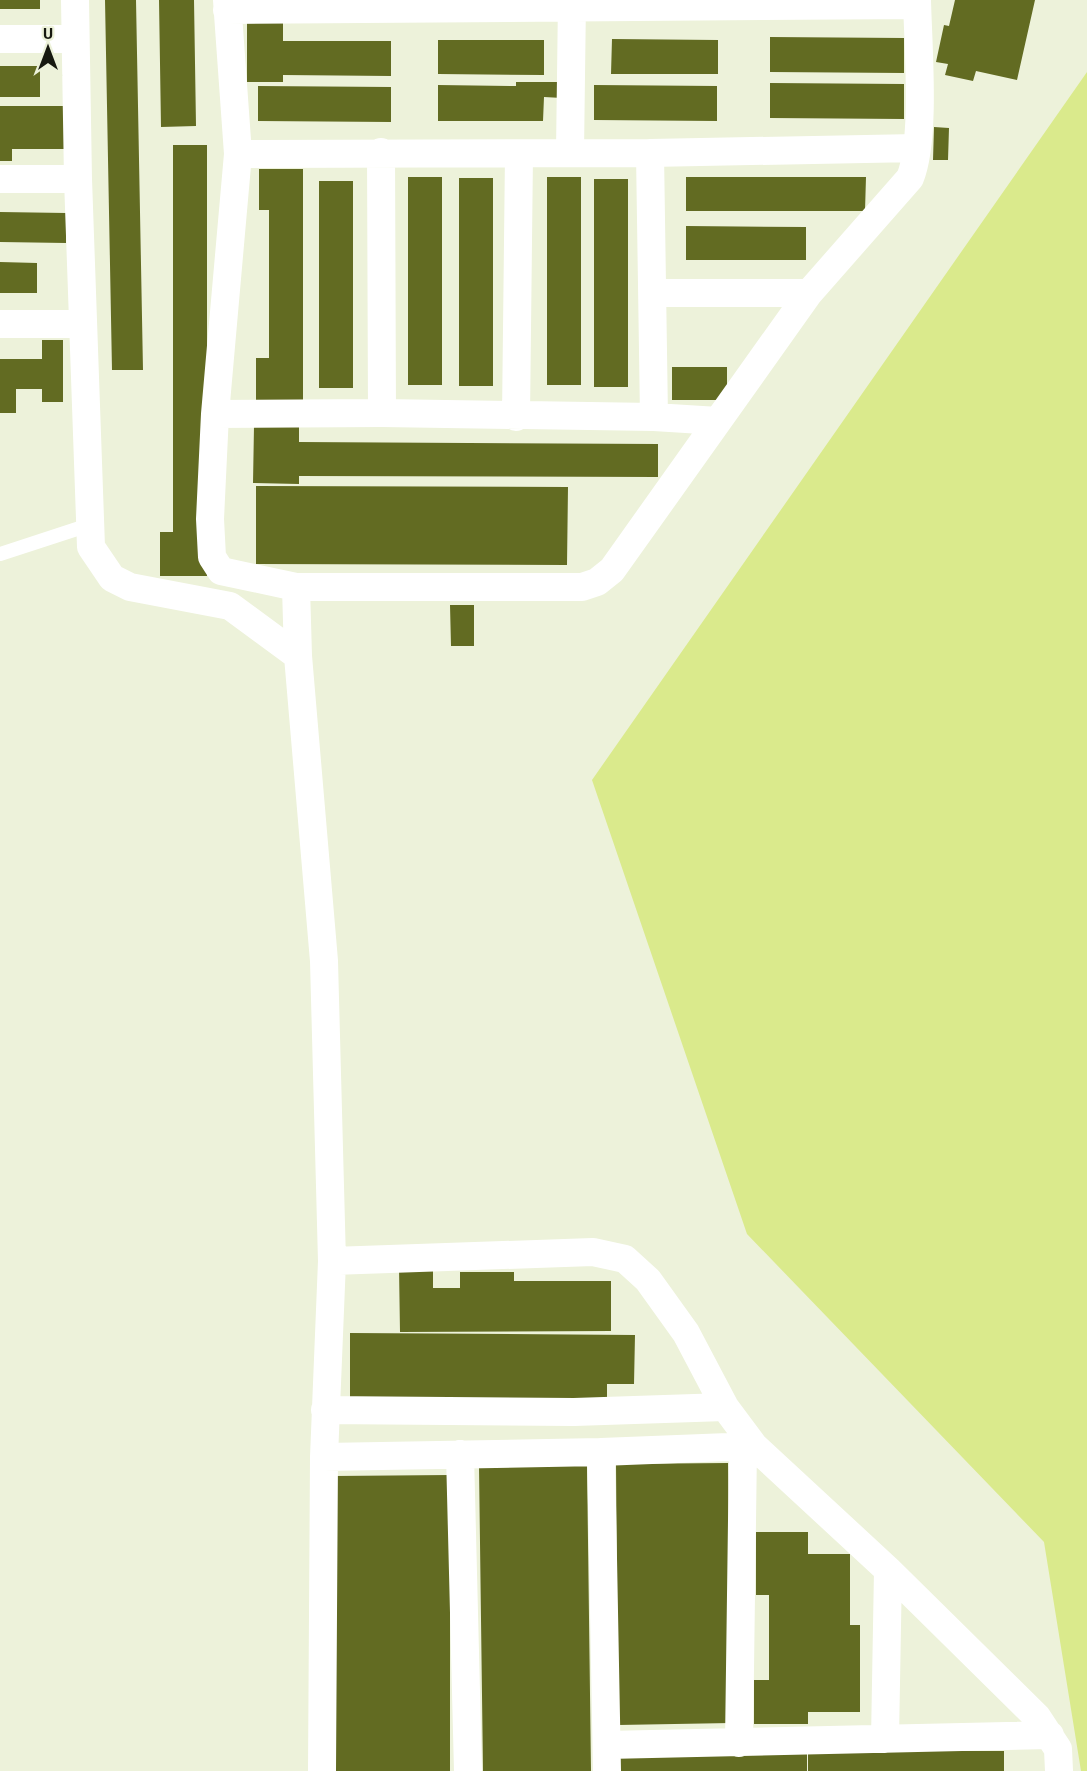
<svg xmlns="http://www.w3.org/2000/svg" width="1087" height="1771" viewBox="0 0 1087 1771" font-family="Barlow,sans-serif">
<style>
.green{fill:#daea8c}
.building{fill:#626b22}
.lines{fill:none;stroke-linecap:round;stroke-linejoin:round}
.service{stroke:#fff;stroke-width:14}
.minor{stroke:#fff;stroke-width:28}
</style>
<rect width="100%" height="100%" fill="#edf2da"/>
<path class="green" d="M1087,72V1771H1081L1044,1542L747,1234L592,780Z"/>
<path class="building" d="M0,0H40V9H0Z
M105,0H136L143,370H112Z
M159,0H194L196,126L161,127Z
M955,0H1035L1017,80L976,71L973,81L945,75L948,64L936,62L944,25L949,26Z
M247,22H283V41H391V76L283,75V82H247Z
M770,37L904,38V73L770,72Z
M612,39L718,40V74H611Z
M438,40H544V75L438,74Z
M0,66H40V97H0Z
M516,82H562V98L544,97L543,121H438V85L516,86Z
M770,83L904,84V119L770,118Z
M594,85L717,86V121L594,120Z
M258,86L391,87V122L258,121Z
M0,106H65V149H12V161H0Z
M934,127L949,128L948,160H933Z
M173,145H207V576H160V532H173Z
M259,169H303V400H256V358H269V210H259Z
M408,177H442V385H408Z
M547,177H581V385H547Z
M686,177H866L865,211H686Z
M459,178H493V386H459Z
M594,179H628V387H594Z
M319,181H353V388H319Z
M0,212L66,213V243L0,242Z
M686,226L806,227V260H686Z
M0,262L37,263V293H0Z
M42,340H63V402H42V389H16V413H0V359H42Z
M672,367H727V400H672Z
M254,426L299,427V442L658,444V477L299,476V484L253,483Z
M256,486L568,487L567,565L256,564Z
M450,605H474V646H451Z
M399,1267H433V1288H460V1272H514V1281H611V1331L400,1332Z
M350,1333L635,1335L634,1384H607V1402L350,1401Z
M728,1463L731,1723L618,1725L616,1464Z
M587,1464L591,1771H483L479,1466Z
M450,1475V1771H332L334,1476Z
M756,1532H808V1554H850V1625H860V1712H808V1724H754V1680H769V1595H756Z
M890,1751H1004V1771H808V1752Z
M620,1754H807V1771H620Z"/>
<g class="lines">
<path class="service" d="M0,554L89,525"/>
<path class="minor" d="M75,0L78,179L91,547L112,578L130,587L230,606L298,656
M227,0L238,154L215,414L210,519L212,557L221,571L296,587H582L597,582L612,570L809,293L910,178C926,139 918,46 917,0
M227,10L917,5
M0,39H75
M381,152L382,413
M570,152L572,0
M650,153L654,417
M238,154L650,153L917,148
M0,179H78
M653,293H809
M0,324H83
M215,414L382,413L654,417L718,421
M516,417L519,154
M296,587L298,656L324,961L332,1261
M325,1410L574,1412L725,1407
M601,1452L607,1771
M460,1454L468,1771
M324,1457L601,1452L754,1446
M885,1739L888,1570
M739,1743L743,1447
M607,1745L1050,1735
M322,1771L324,1457L332,1261L593,1252L625,1259L648,1280L686,1333L725,1407L754,1446L888,1570L1037,1717L1058,1749L1059,1771"/>
</g>
<g transform="translate(48 48)" stroke="#edf2da" stroke-width="4.5" paint-order="stroke">
<path d="M0-4.5L10 22L0 15L-10 22Z" fill="#171910"/>
<text y="-9" font-size="16" font-weight="bold" text-anchor="middle" fill="#171910">U</text>
</g>
</svg>
